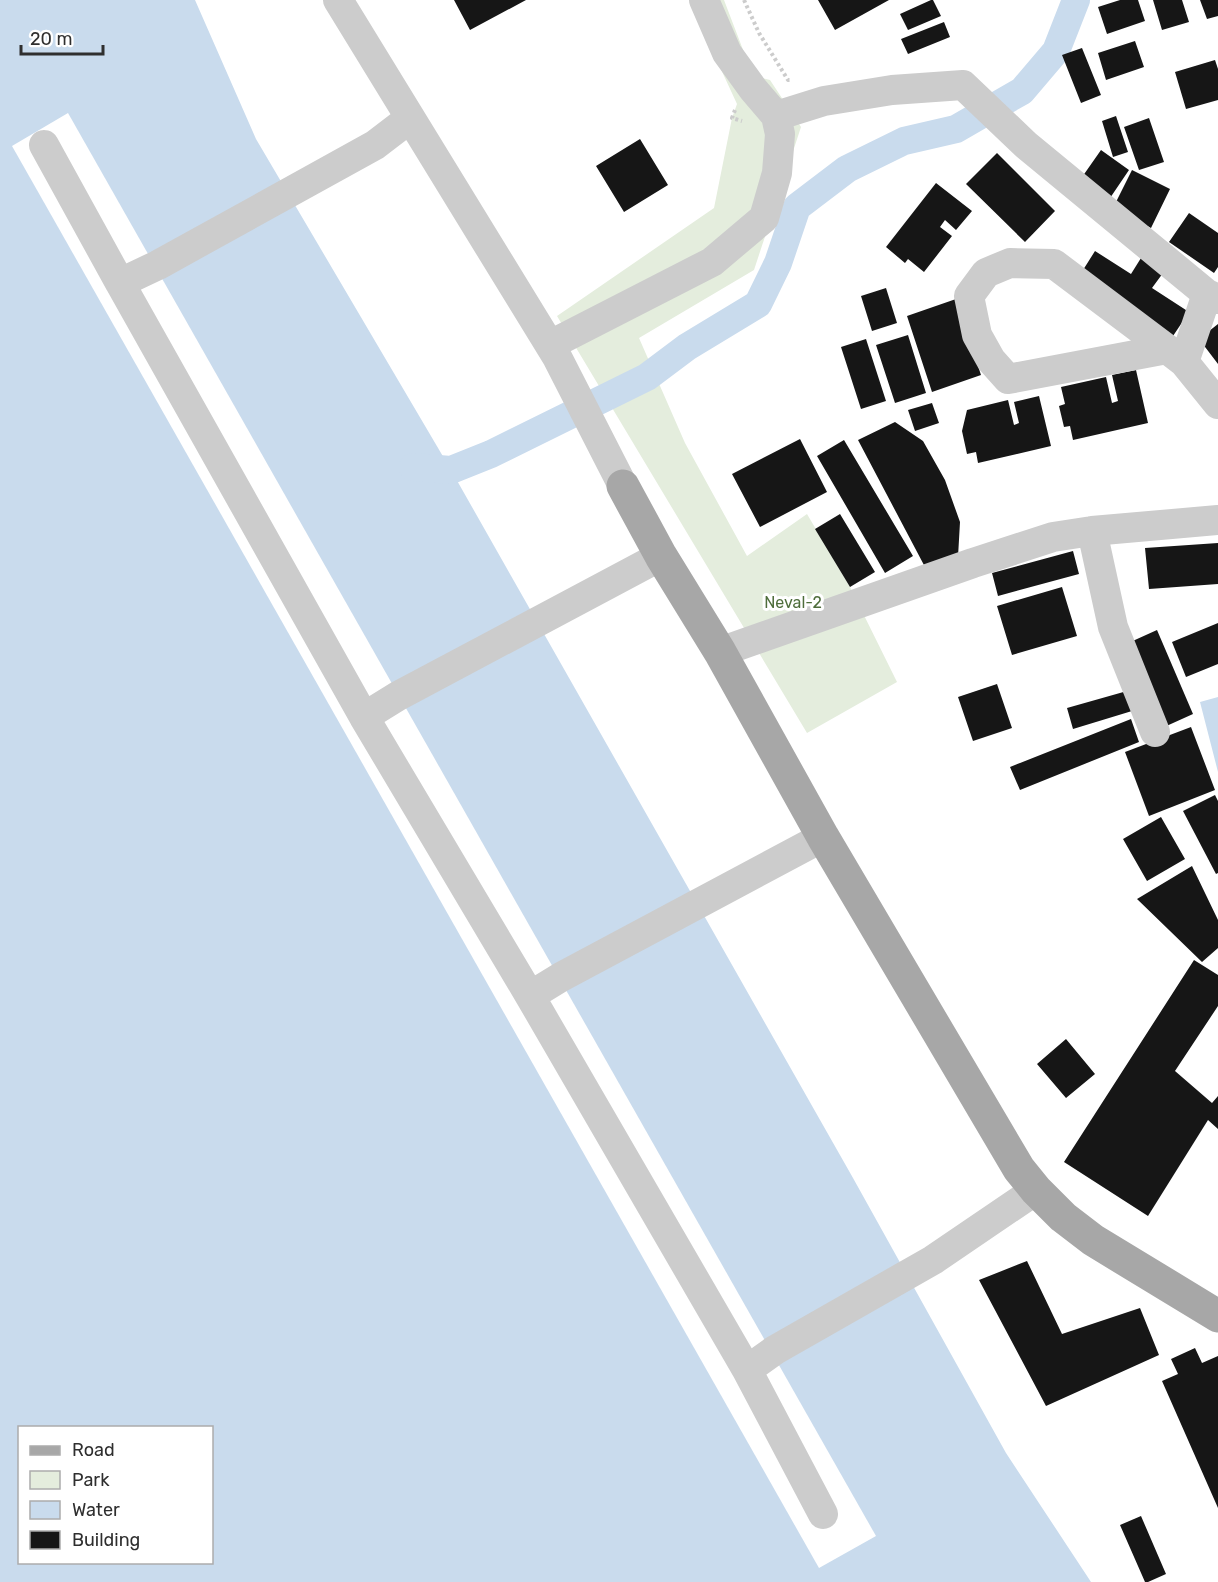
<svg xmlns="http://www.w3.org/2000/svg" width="1218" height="1582" viewBox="0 0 1218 1582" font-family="Rubik,sans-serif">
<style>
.green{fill:#e4eddd}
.water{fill:#c9dbed;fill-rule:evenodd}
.pier{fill:#fff}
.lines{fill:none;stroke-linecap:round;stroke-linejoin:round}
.canal{stroke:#c9dbed;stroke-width:28}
.building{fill:#161616}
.path{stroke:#ccc;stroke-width:4;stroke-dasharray:3 3;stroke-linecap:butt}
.minor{stroke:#ccc;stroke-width:30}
.major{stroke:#a7a7a7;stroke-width:33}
.labels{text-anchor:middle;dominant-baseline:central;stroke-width:6;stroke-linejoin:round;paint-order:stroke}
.park-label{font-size:16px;fill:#4e6d3b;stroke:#fff}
</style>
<rect width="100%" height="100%" fill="#fff"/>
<path class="green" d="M689,0H724L753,76L770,80L801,127L754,270L639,338L685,443L747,556L807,514L850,587L897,682L807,733L557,316L714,208L732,118L737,104Z"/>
<path class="water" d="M0,0H195L256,139L451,470L853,1178L1006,1453L1091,1582H0ZM20,1428H212V1562H20Z
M1218,697V772L1200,702Z"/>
<path class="pier" d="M68,113L876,1536L819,1568L12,146Z"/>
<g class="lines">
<path class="canal" d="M413,467L451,470L491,454L647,377L687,347L758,304L778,263L797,207L847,169L904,141L956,129L1022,91L1056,51L1076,0"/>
</g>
<path class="building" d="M454,0H526L470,30Z
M818,0H889L835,30Z
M931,0H933L941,16L908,30L900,14Z
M1120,0H1138L1145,21L1107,34L1098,7Z
M1153,0H1182L1189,22L1162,30Z
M1200,0H1218V16L1207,19Z
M944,22L950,37L908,54L901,39Z
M1135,41L1144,67L1106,80L1098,53Z
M1082,48L1101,95L1081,103L1062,55Z
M1215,60L1218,69V100L1186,109L1175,72Z
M1116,116L1128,152L1113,157L1102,121Z
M1149,118L1164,162L1139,170L1124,127Z
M640,139L668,185L624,212L596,166Z
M1101,150L1129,170L1108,201L1080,180Z
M997,153L1055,211L1025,242L966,184Z
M1132,170L1170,189L1151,228L1113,208Z
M936,183L972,211L956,230L945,220L940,227L952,236L924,272L908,259L905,263L886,247Z
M1189,213L1218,233V267L1214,273L1169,242Z
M1095,251L1131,274L1141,258L1163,273L1152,288L1189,312L1171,339L1078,278Z
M886,288L897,323L872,331L861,296Z
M956,299L981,375L932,392L907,316Z
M1218,324V364L1199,339Z
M908,335L926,393L895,403L876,345Z
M866,339L886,401L861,409L841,347Z
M1136,370L1148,423L1073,440L1070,426L1064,427L1059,406L1065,404L1061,387L1106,377L1112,403L1118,401L1112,375Z
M1039,396L1051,446L978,463L976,452L967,454L962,431L967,410L1008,400L1014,425L1019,423L1014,402Z
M932,403L939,423L915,431L908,410Z
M895,422L923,441L945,480L960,522L958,557L925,567L858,440Z
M800,439L827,492L760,527L732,474Z
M844,440L913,556L885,573L817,456Z
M840,514L875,572L850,587L815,529Z
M1218,543V584L1149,589L1145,548Z
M1073,551L1079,574L998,596L992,573Z
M1062,587L1077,636L1012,655L997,606Z
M1218,623V664L1186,677L1172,642Z
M1157,630L1193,714L1162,728L1126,644Z
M997,684L1012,728L973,741L958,697Z
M1127,691L1132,711L1073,729L1067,708Z
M1131,719L1139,742L1020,790L1010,767Z
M1191,727L1215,790L1149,816L1125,752Z
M1215,795L1218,801V873L1216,874L1183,811Z
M1161,817L1185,859L1147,881L1123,839Z
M1192,866L1218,920V948L1202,962L1137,899Z
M1194,960L1218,975V1006L1175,1071L1212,1103L1218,1096V1129L1208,1120L1148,1216L1064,1162Z
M1066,1039L1095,1074L1066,1098L1037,1064Z
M1027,1261L1062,1334L1140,1308L1159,1355L1046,1406L979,1280Z
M1195,1348L1202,1363L1218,1356V1508L1162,1381L1178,1374L1171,1359Z
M1141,1516L1166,1574L1148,1582H1145L1120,1525Z"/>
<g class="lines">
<path class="path" d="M744,0L759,33L788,80H792
M735,110L732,118L742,121"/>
<path class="minor" d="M338,0L557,357L623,486
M776,116L824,101L892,90L963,85L1026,145L1207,294L1218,299
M409,119L375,145L158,265L120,283L364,717L530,996L747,1370L775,1350L933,1260L1036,1190
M44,145L120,283
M1207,294L1184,362L1218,404
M550,345L712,262L764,218L777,173L780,134L776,116L753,89L727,53L704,0
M1167,349L1008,379L991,360L977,335L969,296L986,273L1010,263L1054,264L1167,349L1184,362
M1092,531L1113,627L1155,732
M720,652L973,563L1053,537L1092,531L1218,520
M364,717L398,696L661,556
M530,996L561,977L823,837
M747,1370L823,1514"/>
<path class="major" d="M623,486L661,556L720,652L823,837L1019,1169L1036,1190L1063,1217L1093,1240L1218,1316"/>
</g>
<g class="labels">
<g class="park-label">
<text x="793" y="602">Neval-2</text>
</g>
</g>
<rect x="18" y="1426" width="195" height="138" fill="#ffffff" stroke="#acacac" stroke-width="1.5"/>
<rect x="30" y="1446" width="30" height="9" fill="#a7a7a7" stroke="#acacac" stroke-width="1.5"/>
<text x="72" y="1456" font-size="18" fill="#2f2f2f">Road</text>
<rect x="30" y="1471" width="30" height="18" fill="#e4eddd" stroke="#acacac" stroke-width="1.5"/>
<text x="72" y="1486" font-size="18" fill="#2f2f2f">Park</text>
<rect x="30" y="1501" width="30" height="18" fill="#c9dbed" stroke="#acacac" stroke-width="1.5"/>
<text x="72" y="1516" font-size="18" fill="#2f2f2f">Water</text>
<rect x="30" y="1531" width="30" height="18" fill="#161616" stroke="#acacac" stroke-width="1.5"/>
<text x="72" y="1546" font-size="18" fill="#2f2f2f">Building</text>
<path d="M21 45v9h82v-9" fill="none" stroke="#2f2f2f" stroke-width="3"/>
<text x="30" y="45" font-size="18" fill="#2f2f2f" stroke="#ffffff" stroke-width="4.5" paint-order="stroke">20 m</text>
</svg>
